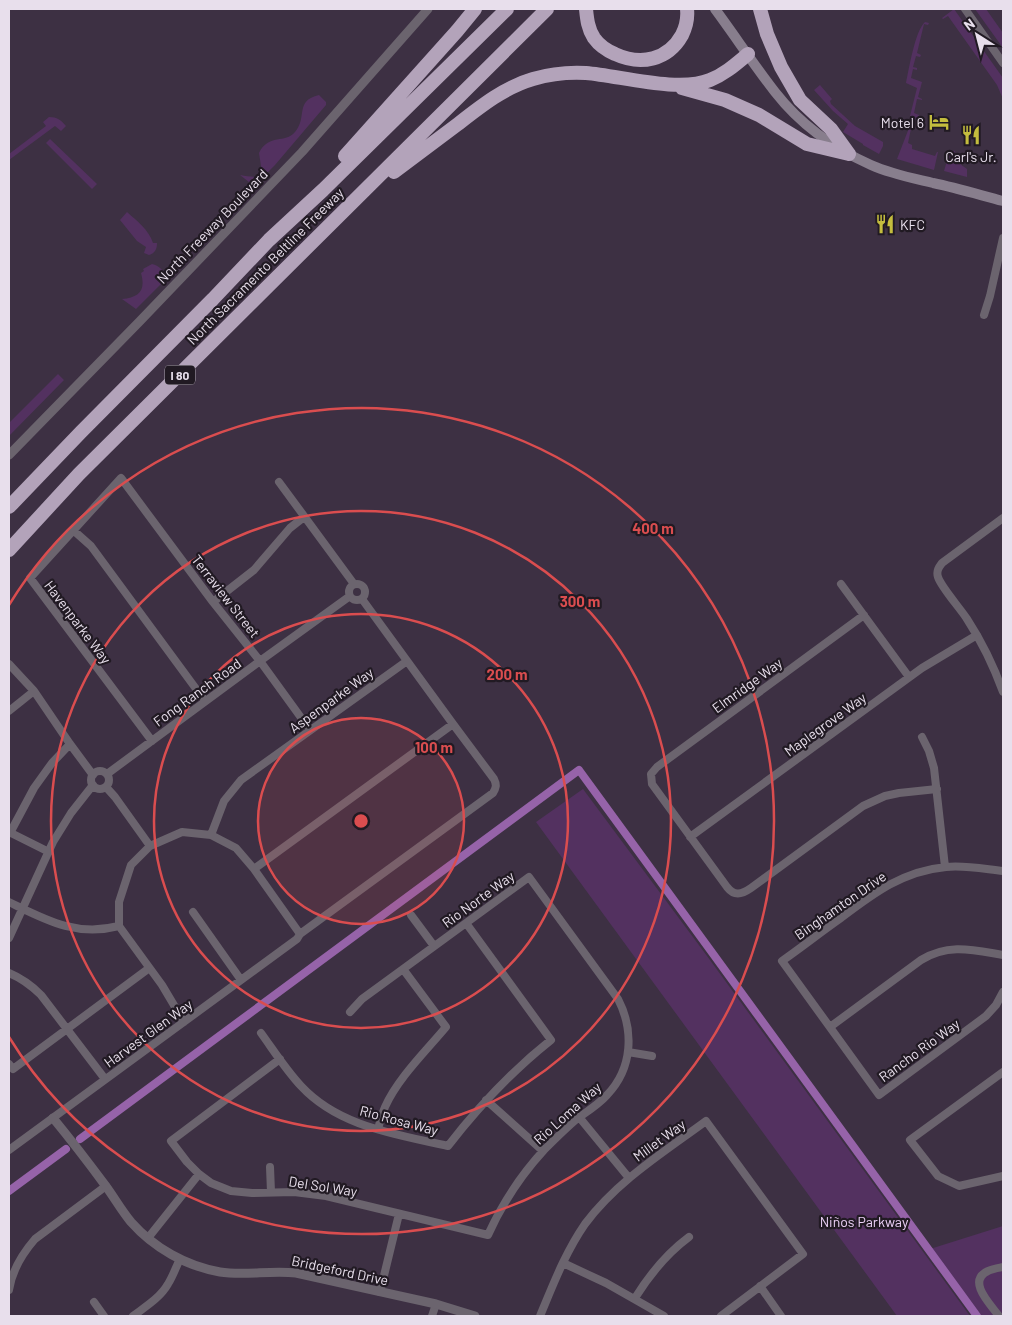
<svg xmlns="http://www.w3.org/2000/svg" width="1012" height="1325" viewBox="0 0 1012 1325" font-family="Barlow,sans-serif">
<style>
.green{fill:#533160}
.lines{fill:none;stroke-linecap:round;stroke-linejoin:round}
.canal{stroke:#9663a9;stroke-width:8}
.minor{stroke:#6b646e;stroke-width:8}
.tertiary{stroke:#6b646e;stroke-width:9}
.secondary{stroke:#887e8d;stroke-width:10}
.motorway{stroke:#b3a3ba;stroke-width:14}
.ring{fill:none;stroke:#da4d4f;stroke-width:2.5}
.labels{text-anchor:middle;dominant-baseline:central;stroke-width:4.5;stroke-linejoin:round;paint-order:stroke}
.shield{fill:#211a23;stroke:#aca4b0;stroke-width:1}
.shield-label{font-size:12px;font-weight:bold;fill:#e8dfec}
.poi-label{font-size:14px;fill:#e8dfec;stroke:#211a23;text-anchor:end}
.street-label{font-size:14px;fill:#e8dfec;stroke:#211a23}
.park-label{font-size:14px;fill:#ebd0f6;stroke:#211a23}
.centre{fill:#da4d4f;stroke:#211a23;stroke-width:2.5}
.ring-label{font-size:15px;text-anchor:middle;font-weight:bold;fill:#da4d4f;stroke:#211a23;stroke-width:4.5;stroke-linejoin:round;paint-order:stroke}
</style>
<rect width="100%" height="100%" fill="#3d3043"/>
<path class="green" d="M954,9L1003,78V99L997,85L948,16L943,19L942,18Z
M975,9H986L1003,33V48Z
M925,22L929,23L928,25L924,24L917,53L921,55L920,57L916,56L913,67L917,68V70L913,69L911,78L922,82L918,97L922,99V100L917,99L914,113L919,115L918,118L910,116L917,88L906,83C909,69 915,31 925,22Z
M820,85L832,99L830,101L831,104L855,126L883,142V146L879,154L863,145V144L843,132L848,124L833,111L814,90Z
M319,95L326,102V105L275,165L254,186L240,175C266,180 262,174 259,153C269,133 285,144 295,132C308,117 294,101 319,95Z
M49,117C57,117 61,120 66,126L61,131L55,126L9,160V154L46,126L43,122Z
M911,117L918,119L917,120L913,119L908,143L912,145V149L935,156L937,152H938L934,170L897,159L909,128L903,125L904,119L910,121Z
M50,139L97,184L92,189L46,143Z
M950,151H955C954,161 960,164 967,169V177L944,171Z
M127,212C137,221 149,230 153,243H157C157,249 155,253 149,255L144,253L146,247L137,241L120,220Z
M152,264C159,265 164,272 168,277L136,309L122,299C139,297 146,291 141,273L144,271L143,269Z
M58,374L64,380L9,436V423Z
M583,789L707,956L970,1316H897L536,822Z
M1003,1226V1316H980L930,1249Z"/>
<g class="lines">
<path class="canal" d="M80,1139L579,770L977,1316
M9,1191L66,1149"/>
<path class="minor" d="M965,9L1003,63
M984,315L990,296L1003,238
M279,482L354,584
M1003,518L942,563C939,567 936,571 938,577C941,587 960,608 967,619C982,642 994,667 1003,692
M73,530L91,546L205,701
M349 592a8 8 0 1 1 16 0a8 8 0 1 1-16 0Z
M841,584L909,677
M213,602L254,570L290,528L304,517
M864,615L657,767L651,774L652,784L727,887C734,896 741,895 751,888L863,806L885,796L899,793L937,789
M9,664L34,691L70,744L93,775
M9,711L34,691
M922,737L929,751L934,768L945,867
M152,741L30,578L121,478L213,602L260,661L310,730
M91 780a9 9 0 1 1 18 0a9 9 0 1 1-18 0Z
M107,774L260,661L350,596
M106,787L115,797L150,846
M9,832L49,852
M10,833L34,788L52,763L70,744
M211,835L224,801L241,780L407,661
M690,837L922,668L977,635
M254,869L453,724
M1003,871C984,869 965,865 946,867C903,871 874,893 841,918C821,932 802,947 782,961L879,1095L986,1016L996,1005L1003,992
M9,902C46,920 76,937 119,926
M193,912L241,980
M411,915L434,946
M9,938L53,842L71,813L93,785
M9,973C21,978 31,985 41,995L105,1079
M184,1022L162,985L119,926V902L131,865L150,846L182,832L211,835L236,848L254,869L300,934
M830,1027L921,960C949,943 973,950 1003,955
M261,1033C274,1051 286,1070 301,1086C339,1127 396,1134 448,1146C479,1106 512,1071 551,1040L466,923
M628,1052L652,1056
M280,1059L171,1141L187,1162L199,1174L211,1183L231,1191L252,1193L294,1192L326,1196L488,1235C502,1204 521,1175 544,1150C555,1139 566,1128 578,1118C588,1111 599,1104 607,1095C633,1068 634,1030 618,999L529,877L362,999L350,1012
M9,1064L13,1069L148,969
M1003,1072L910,1140L938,1176L959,1186L1003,1176
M486,1100L543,1151
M579,1117L629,1178
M378,1129C380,1122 382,1114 385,1107C398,1078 426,1051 446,1027L403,969
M9,1150L297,939L300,934L493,793C496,788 497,785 494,779L453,724L362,599
M270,1167L271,1192
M148,1238L199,1174
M563,1263L606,1283L664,1316
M760,1286L781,1316
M9,1290C12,1270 22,1254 35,1239L106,1186
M380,1292L399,1214
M635,1298C650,1274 666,1254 689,1237
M94,1302L104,1316
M133,1316C145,1307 160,1298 168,1284C173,1276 176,1267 180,1259
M432,1316L436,1304
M540,1316C553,1285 565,1253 585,1224C617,1181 664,1152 706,1121L803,1254L721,1316
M999,1316C991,1305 966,1281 988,1271C992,1269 998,1268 1003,1267"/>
<path class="tertiary" d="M9,455L140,321L302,152L428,9
M53,1118C71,1140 88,1162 105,1185C114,1197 121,1210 131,1222C154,1248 186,1266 220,1272C245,1276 270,1270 296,1273L436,1304L475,1316"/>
<path class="secondary" d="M715,9C735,36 754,65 775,92C800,124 835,149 871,165C891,174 912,178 933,183C957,188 980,195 1003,201"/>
<path class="motorway" d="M586,9C587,19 588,29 594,38C599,45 608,51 615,54C641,66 668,60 682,35C686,27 688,18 687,9
M760,9L767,34L781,67L800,100L831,129L849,154
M682,88L725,100L759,115L807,144L849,154
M345,156L457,31L475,9
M394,172C415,156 437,140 458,124C481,106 505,87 533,79C550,74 568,72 586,73C621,76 679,93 710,80C725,74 736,64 748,54
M9,507L81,432L213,299L269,240L323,190L507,9
M9,550L79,474L547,9"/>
</g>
<circle cx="361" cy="821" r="103" fill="#da4d4f" fill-opacity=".12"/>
<g class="ring">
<circle cx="361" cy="821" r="103"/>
<circle cx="361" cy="821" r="207"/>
<circle cx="361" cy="821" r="310"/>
<path d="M9 605A413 413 0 1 1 9 1037"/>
</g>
<defs>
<symbol id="hotel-bare" viewBox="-9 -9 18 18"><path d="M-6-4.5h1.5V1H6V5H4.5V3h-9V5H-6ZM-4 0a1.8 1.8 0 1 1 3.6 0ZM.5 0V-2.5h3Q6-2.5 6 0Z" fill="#c4bd3e" stroke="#211a23" stroke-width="2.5" paint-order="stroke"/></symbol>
<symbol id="restaurant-bare" viewBox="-9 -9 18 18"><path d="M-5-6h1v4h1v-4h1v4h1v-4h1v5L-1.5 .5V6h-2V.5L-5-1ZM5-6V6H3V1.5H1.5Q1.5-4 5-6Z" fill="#c4bd3e" stroke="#211a23" stroke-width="2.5" paint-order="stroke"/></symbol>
</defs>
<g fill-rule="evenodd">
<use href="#hotel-bare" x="925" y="108" width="28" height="28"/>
<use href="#restaurant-bare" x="957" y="121" width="28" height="28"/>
<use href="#restaurant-bare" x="871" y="210" width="28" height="28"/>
</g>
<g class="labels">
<rect class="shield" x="165" y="365.5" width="30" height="19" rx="4"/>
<g class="shield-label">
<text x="180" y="375">I 80</text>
</g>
<g class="poi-label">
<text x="924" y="122">Motel 6</text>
<text x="971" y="156" text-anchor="middle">Carl's Jr.</text>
<text x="900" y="224" text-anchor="start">KFC</text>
</g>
<g class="street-label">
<text transform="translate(212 226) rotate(-46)">North Freeway Boulevard</text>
<text transform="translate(265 266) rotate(-45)">North Sacramento Beltline Freeway</text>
<text transform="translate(226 596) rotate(52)">Terraview Street</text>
<text transform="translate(78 622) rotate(53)">Havenparke Way</text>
<text transform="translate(747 685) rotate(-36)">Elmridge Way</text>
<text transform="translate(197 692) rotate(-36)">Fong Ranch Road</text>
<text transform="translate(331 700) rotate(-36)">Aspenparke Way</text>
<text transform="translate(825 724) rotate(-36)">Maplegrove Way</text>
<text transform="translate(478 899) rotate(-36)">Rio Norte Way</text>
<text transform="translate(840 905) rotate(-35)">Binghamton Drive</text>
<text transform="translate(148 1033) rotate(-36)">Harvest Glen Way</text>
<text transform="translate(919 1050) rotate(-36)">Rancho Rio Way</text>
<text transform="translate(567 1113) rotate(-42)">Rio Loma Way</text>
<text transform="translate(399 1120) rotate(15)">Rio Rosa Way</text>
<text transform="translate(659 1140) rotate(-36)">Millet Way</text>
<text transform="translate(323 1186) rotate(9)">Del Sol Way</text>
<text transform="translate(340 1270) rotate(12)">Bridgeford Drive</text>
</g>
<g class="park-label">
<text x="864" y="1221">Niños Parkway</text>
</g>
</g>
<circle cx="361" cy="821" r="8" class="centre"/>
<g class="ring-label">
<text x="653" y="534">400 m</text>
<text x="580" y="607">300 m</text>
<text x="507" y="680">200 m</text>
<text x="434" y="753">100 m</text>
</g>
<rect width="1012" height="1325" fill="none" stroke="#e8dfec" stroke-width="20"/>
<g transform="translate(977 35) rotate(324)" stroke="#211a23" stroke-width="4" paint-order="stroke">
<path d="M0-4L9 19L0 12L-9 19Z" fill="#e8dfec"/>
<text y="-8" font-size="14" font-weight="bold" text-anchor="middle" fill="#e8dfec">N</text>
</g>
</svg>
